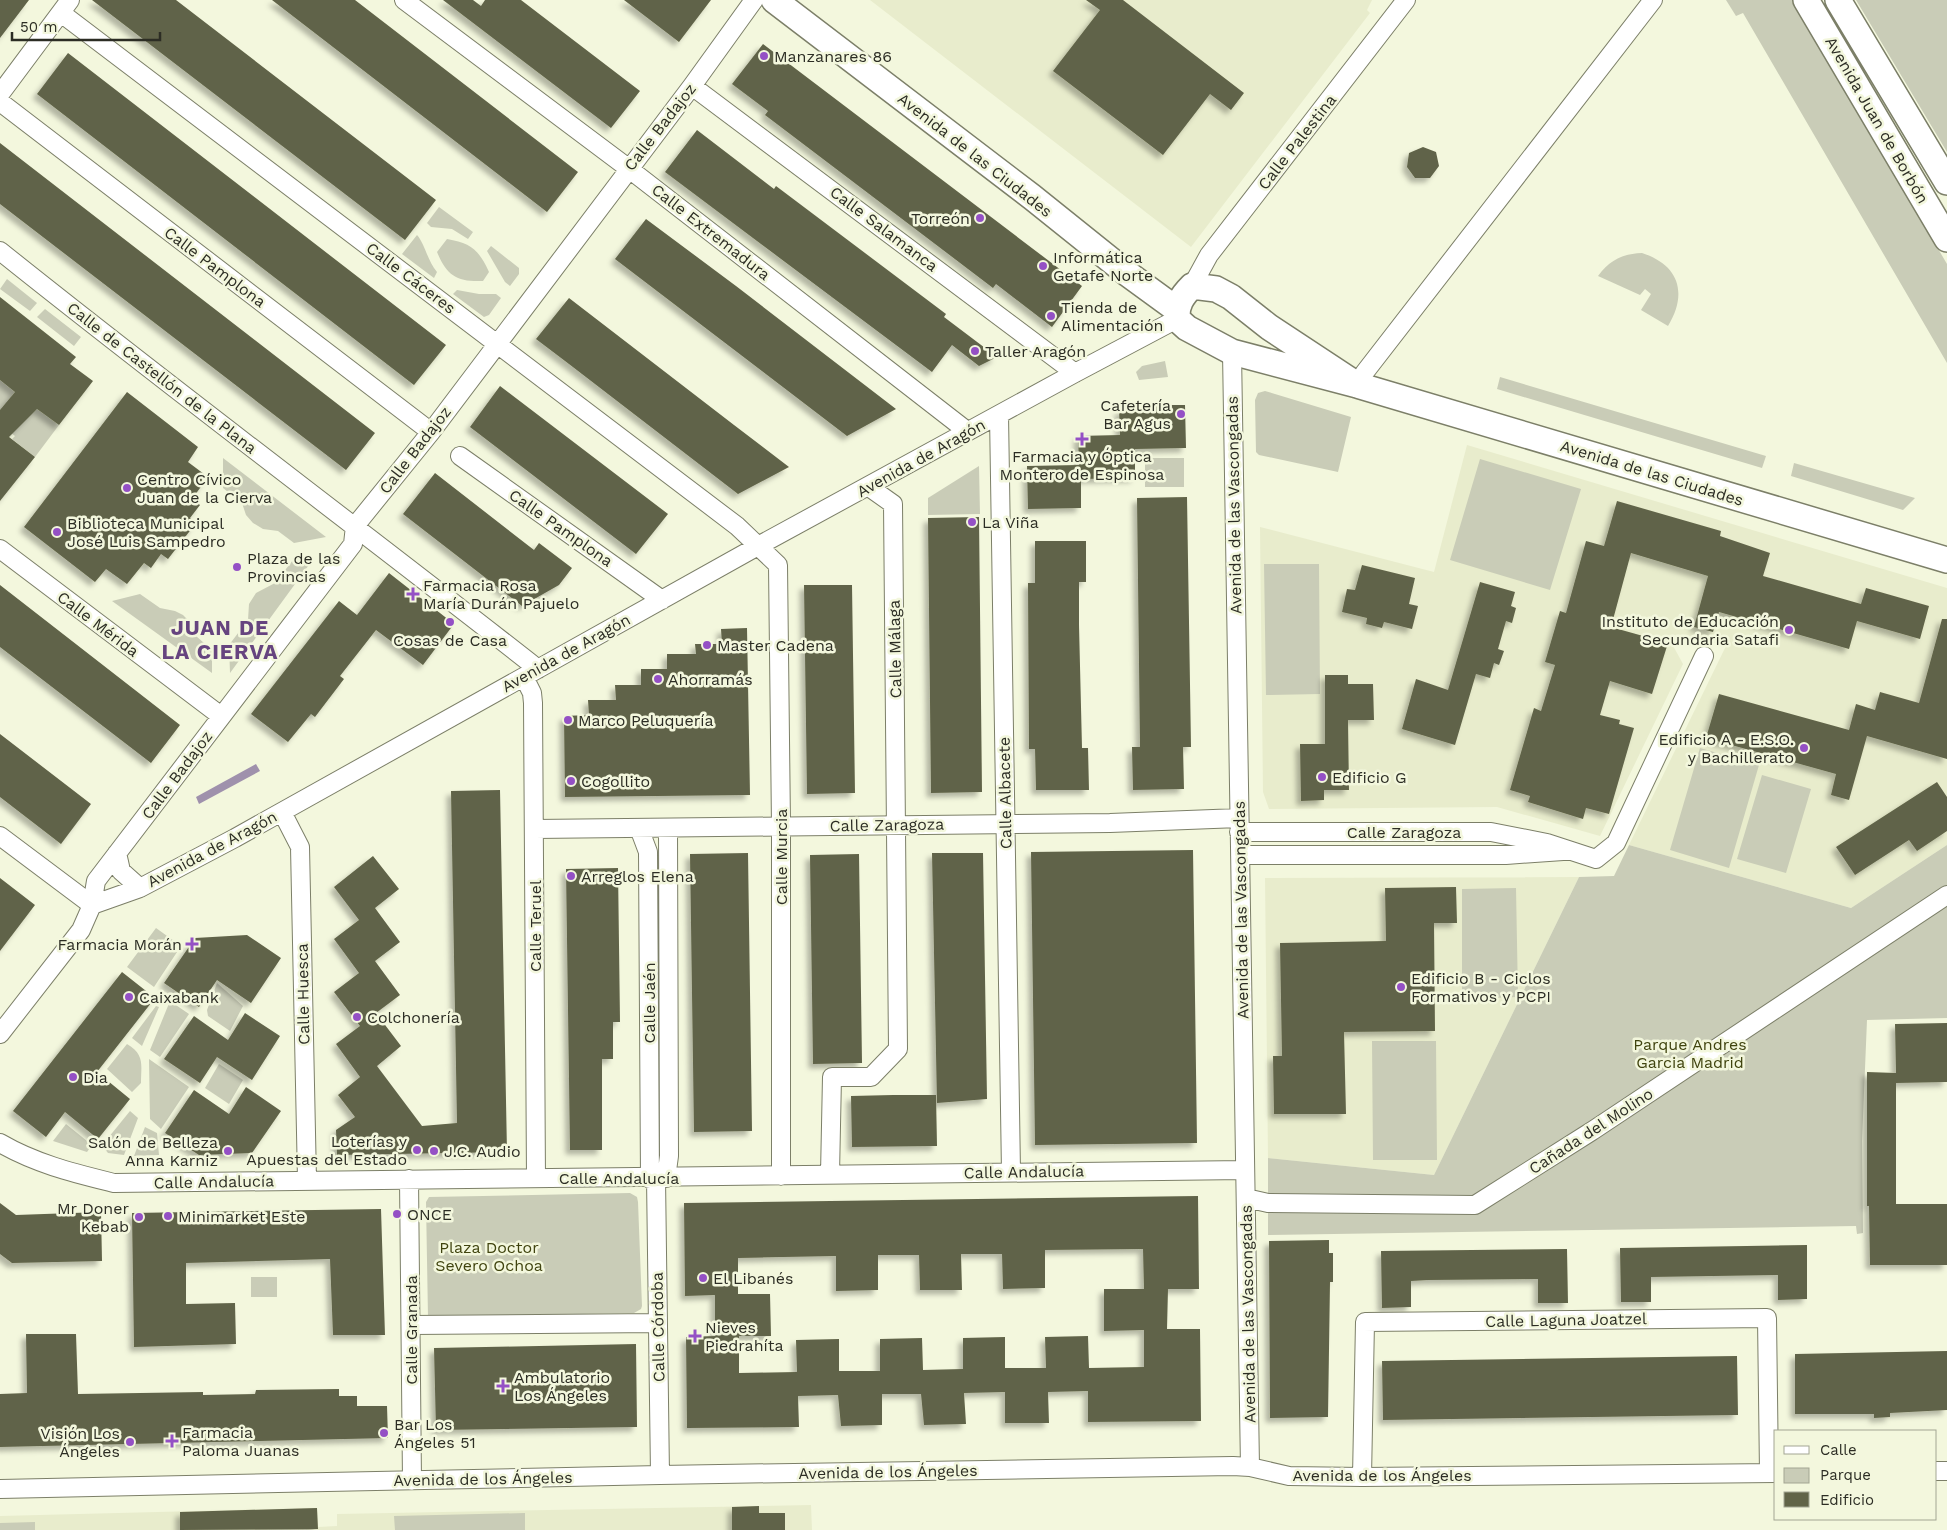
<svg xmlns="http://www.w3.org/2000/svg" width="1947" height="1530" viewBox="0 0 1947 1530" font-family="'Work Sans',sans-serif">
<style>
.built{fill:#e8eccc}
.green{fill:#c9ccb7}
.water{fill:#9f91ac}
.building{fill:#616448;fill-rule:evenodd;filter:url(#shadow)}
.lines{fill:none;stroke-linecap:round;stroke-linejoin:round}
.street-casing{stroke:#7c7f68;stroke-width:20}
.secondary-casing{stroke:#7c7f68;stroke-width:28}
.street{stroke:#fff;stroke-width:18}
.secondary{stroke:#fff;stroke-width:25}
.poi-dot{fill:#9450c5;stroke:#f3f7dd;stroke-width:2}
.labels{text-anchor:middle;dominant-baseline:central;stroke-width:5;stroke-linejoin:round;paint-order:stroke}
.poi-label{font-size:16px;fill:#2c2d24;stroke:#f3f7dd;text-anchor:start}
.street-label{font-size:16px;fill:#2c2d24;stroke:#f3f7dd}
.park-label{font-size:16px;fill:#40440f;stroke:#f3f7dd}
.district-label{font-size:21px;font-weight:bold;letter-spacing:1px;fill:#66447f;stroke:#f3f7dd}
</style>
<defs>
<filter id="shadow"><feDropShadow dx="-4.5" dy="4.5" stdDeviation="2.5" flood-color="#0004"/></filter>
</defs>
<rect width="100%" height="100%" fill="#f3f7dd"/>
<path class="built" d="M870,0H1372L1367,10L1370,13L1191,247Z
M1467,445L1947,588V845L1851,908L1629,845L1726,646L1690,636L1671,642L1683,664L1600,836L1497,807L1269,809L1263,792L1260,527L1434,572Z
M1579,877L1434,1175L1268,1158L1265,878Z
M811,1505L812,1530H0V1516L317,1508L318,1527L337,1526V1514Z"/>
<path class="green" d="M1726,0H1792L1947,264V363L1743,13L1736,16Z
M1856,0H1947V152Z
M439,207L473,232L468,239L452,229L431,227L427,223Z
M417,235C425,244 427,260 437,272L434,278L402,254Z
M447,239C471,243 479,250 489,272L483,281C457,282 447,276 437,252Z
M491,246L519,268V274L510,286L505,282L487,251Z
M1642,253C1679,265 1688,293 1668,326L1641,310L1651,294L1645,289L1640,295L1598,276C1610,260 1622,254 1642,253Z
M7,279L37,303L30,311L0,289Z
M457,290L479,294H496L501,298L489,315L484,317L453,294Z
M45,309L81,337L74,346L37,317Z
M1165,361L1168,377L1139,380L1136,372L1142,366Z
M1500,377L1766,456L1762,468L1497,389Z
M0,380L15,392L11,397L32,413L37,409L59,425L35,457L12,439L15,436L0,424Z
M1265,391L1351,417L1338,472L1259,455L1256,452L1255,400L1258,393Z
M223,458L326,537L294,543L278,531L263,529L253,523L246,515L242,503L223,488Z
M1145,458H1184V487H1145Z
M1480,459L1581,489L1550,590L1450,560Z
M1794,463L1915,498L1903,510L1791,476Z
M979,466L980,514L928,515V498Z
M308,556L314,558L230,673L229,645L248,620L249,604L256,593L275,583L293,560Z
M1264,564H1319L1320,694L1266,695Z
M140,594L160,608L175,611L183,615L190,622L196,636L212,650V673L112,601Z
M1700,748L1759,765L1729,868L1670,850Z
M1762,775L1811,789L1786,873L1737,859Z
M1629,845L1851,908L1947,845V1018L1867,1020L1862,1141L1863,1233L1857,1234L1856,1226L1268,1235V1158L1434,1175L1579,877L1614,876Z
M1516,888L1518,997L1462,999V889Z
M156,928L181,946L154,987L127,967Z
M217,983L243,1006L230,1031L208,1016L207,1010Z
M170,1001L189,1014L160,1057L150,1050Z
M156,1006L159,1007L142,1046L132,1038Z
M1372,1041H1436L1437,1160H1373Z
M127,1044C145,1055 141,1064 141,1083L132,1092L107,1069Z
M149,1059L189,1087L161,1129L150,1119Z
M219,1064L243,1080L229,1104L205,1088Z
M130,1111L138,1118L124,1155L108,1153L104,1148V1143Z
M66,1124L92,1145L87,1152L53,1141Z
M145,1127L157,1133L159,1155L134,1156Z
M630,1193L637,1197L638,1202L642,1306L641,1309L634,1313L428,1317L426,1202L429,1197Z
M251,1277H277V1297H251Z
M525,1513V1530H395L394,1516Z
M35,1522V1530H0V1523Z"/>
<path class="water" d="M256,764L260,771L199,804L196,797Z"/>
<path class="building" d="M0,0H29L0,38Z
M92,0H176L436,200L405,240Z
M272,0H355L578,172L547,212Z
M443,0H473L481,6L485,0H521L640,91L611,128Z
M624,0H711L679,42Z
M1086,0H1123L1244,93L1231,110L1210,94L1163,155L1053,71L1100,10Z
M763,44L1082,286L1052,327L996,284L993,288L943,250L765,115L768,111L732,84Z
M68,53L446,345L414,385L37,94Z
M697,130L774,189L776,186L946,314L944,317L997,357L979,366L952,345L932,372L665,172Z
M0,143L375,433L346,470L0,204Z
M1423,147L1436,152L1439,166L1430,178H1415L1407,167L1409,153Z
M646,219L736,286L896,409L847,436L615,259Z
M0,297L76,357L70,364L93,381L59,425L37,409L9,437L35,457L0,501V410L15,392L0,380Z
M569,298L734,425L789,467L738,494L569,364L536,339Z
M500,386L668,514L636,554L470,427Z
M127,392L198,447L188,462L208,477L192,499L200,505L190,518L196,523L168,559L161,554L151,568L144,563L127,584L106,569L95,582L24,527Z
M1132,405H1185L1186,448L1135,449V478L1081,479V508L1028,509L1027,466L1079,465L1078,436L1120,435L1119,410L1132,409Z
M435,473L534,550L539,543L572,568L559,585L522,606L403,514Z
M1187,497L1191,747H1183L1184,789L1133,790L1132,747H1140L1137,498Z
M1617,501L1721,531L1720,536L1770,553L1763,576L1861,604L1866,588L1929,606L1920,639L1857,621L1849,649L1719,612L1713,632L1694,627L1708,576L1631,553L1611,627L1668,643L1652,694L1610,681L1600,715L1620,720L1619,724L1634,728L1609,814L1586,808L1583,819L1528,802L1530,796L1510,790L1534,708L1541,711L1555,665L1545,662L1560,611L1566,613L1586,541L1604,546Z
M979,517L982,792L931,793L928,518Z
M1035,541H1086V582H1079V625L1082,748H1088L1089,790H1036L1035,749H1029L1028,583H1035Z
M1362,565L1415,578L1409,604L1418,606L1412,629L1384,622L1382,628L1366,624L1367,618L1342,612L1347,589L1355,590Z
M389,573L454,624L423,665L376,630L340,676L344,679L315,717L311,714L288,742L251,714L339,601L357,615Z
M1480,582L1515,592L1511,606L1516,608L1512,623L1506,621L1498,649L1504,651L1499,665L1494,663L1490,678L1476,674L1455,745L1402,729L1416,679L1448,690Z
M0,585L180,725L151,763L0,647Z
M804,585H852L855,793L807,794Z
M1942,619H1947V759L1867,736L1849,800L1831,795L1836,774L1706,738L1719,694L1849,730L1856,704L1875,710L1880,692L1919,703Z
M747,628L750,795L565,797L564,716L589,715L588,700H616L615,685H641V669H667V654H696L695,644H722L721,629Z
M1325,675H1348V684H1373L1374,720H1348L1349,790H1324V800L1301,801L1300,744H1325Z
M0,734L91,804L61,844L0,797Z
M1937,782L1947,797V831L1917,851L1909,840L1855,875L1836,847Z
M500,790L507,1152L337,1155L336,1130L355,1117L338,1095L360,1077L336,1044L360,1026L334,992L359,973L334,939L359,920L334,887L373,856L399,889L375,908L400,942L375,961L400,995L376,1013L401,1046L377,1066L422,1126L457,1123L451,791Z
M1193,850L1197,1143L1035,1145L1031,852Z
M748,853L752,1131L694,1132L690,854Z
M932,853H983L987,1099L937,1103Z
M859,854L862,1063L813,1064L810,855Z
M618,868L620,1022H613V1059H602V1150H570L566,869Z
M0,878L35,905L0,951Z
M1456,887L1457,923H1434L1435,1031L1344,1032L1346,1114H1274L1273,1056H1282L1280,943L1386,941L1385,888Z
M247,935L281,958L251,1003L217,980L199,1007L164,983L195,938Z
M122,972L155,998L97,1072L130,1099L98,1139L65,1112L46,1137L13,1111Z
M245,1013L280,1036L252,1080L217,1057L200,1083L164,1059L194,1016L228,1040Z
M1947,1023V1082L1896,1083V1204H1947V1265H1870L1869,1206H1867V1072L1896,1073L1895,1024Z
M246,1087L281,1111L252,1153L199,1155L165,1133L194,1090L229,1114Z
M893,1095H936L937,1146L852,1147L851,1096Z
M1198,1196L1199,1289H1168L1167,1329H1200L1201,1421L1088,1422V1391L1048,1392L1049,1423H1005V1392L964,1393L966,1424L924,1425L921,1394H882V1425L841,1426L838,1395L798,1396L799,1427L687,1428L686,1337L715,1336V1295L685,1296L684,1203ZM1143,1249L1144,1289H1104V1331L1144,1330V1367L1089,1368L1088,1336L1045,1337L1046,1368H1005V1337L963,1338V1369L923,1370L922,1338L880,1339V1371H839V1339L796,1340L797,1372L739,1373V1336H771L770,1294H738V1258L836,1256V1291L878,1290V1255H919L920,1290H962L961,1254H1002L1003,1289L1045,1288V1250Z
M0,1203L16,1215L101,1212L102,1261L12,1263L0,1254Z
M381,1209L385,1335H333L330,1259L186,1263V1304L235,1303L236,1344L134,1347L132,1213Z
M1329,1240V1253H1333V1282H1330L1328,1417L1270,1418L1269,1241Z
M1807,1245V1299L1778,1300V1275L1651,1277V1302H1621L1620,1248Z
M1567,1249L1568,1303H1538V1279L1428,1280L1411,1281V1307L1382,1308L1381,1251Z
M26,1334H76L78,1394L203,1392V1395L255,1394L256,1390L339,1389V1396H357V1406H387L388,1438L0,1447V1394L27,1393Z
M636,1344L637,1427L436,1430L434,1348Z
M1947,1351V1410L1890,1413V1417L1874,1418V1414H1795V1354Z
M1737,1356L1738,1415L1383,1420L1382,1361Z
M759,1506V1513H785V1530H732V1507Z
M317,1508L318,1529L180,1530V1512Z"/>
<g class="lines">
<defs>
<path id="street" d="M404,0L628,168L967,431
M61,13L737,526L778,565L781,826V1176
M692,86L1075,373
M0,94L70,0
M0,102L431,432
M0,251C177,393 360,529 538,669
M1192,286L1209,255L1406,0
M1232,352L1250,1467
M1357,385L1365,372L1653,0
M999,415L1011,1172
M460,456L662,600
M0,549L221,716
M524,677L532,693L533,703L536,1178
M282,812L300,847L307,1180
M639,828L648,852L650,1179
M535,829L1110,823L1239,818
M1239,832H1491L1547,843L1596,859L1616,843L1704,656
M0,836L92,905
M117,853L121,871L140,888
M1240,855H1506L1563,851
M92,905L140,888L235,838L758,546L1075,373L1177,319
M0,1034L81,930L92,905L96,881L353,544L355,526L431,432L692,86L754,0
M0,1143C36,1164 74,1173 114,1183L1245,1170
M830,1174L832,1077H871L898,1049L893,504L869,487
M656,1178L660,1475
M666,1178L669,1156L668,828
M409,1179L412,1481
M1246,1198L1268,1203L1475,1205L1592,1131L1947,895
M412,1325L658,1323
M1936,1471H1947
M1362,1477L1365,1322L1767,1318L1769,1473
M0,1489L660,1475L1233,1466L1250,1467L1289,1476L1362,1477L1776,1473"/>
<path id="secondary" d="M774,0L1032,197L1128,274L1176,309
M1806,0L1947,239
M1838,0L1947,182
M1357,385L1269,327L1231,297L1216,289L1192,286C1182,296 1176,305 1177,319L1187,328L1232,352L1357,385L1947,560"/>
</defs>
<use href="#street" class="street-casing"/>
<use href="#secondary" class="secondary-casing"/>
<use href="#street" class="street"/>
<use href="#secondary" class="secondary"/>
</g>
<g class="poi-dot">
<circle cx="764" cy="56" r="5"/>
<circle cx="980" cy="218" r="5"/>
<circle cx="1043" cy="266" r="5"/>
<circle cx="1051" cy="316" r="5"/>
<circle cx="975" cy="351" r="5"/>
<circle cx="1181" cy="414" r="5"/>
<path d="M1079.5 431.5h5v5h5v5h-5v5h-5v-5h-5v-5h5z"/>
<circle cx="127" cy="488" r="5"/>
<circle cx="972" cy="522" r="5"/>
<circle cx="57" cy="532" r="5"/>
<circle cx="237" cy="567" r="5"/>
<path d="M410.5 586.5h5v5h5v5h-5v5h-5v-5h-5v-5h5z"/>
<circle cx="450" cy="622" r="5"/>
<circle cx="1789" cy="630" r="5"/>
<circle cx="707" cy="645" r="5"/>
<circle cx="658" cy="679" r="5"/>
<circle cx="568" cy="720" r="5"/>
<circle cx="1804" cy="748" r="5"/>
<circle cx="1322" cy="777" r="5"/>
<circle cx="571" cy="781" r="5"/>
<circle cx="571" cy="876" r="5"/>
<path d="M189.5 936.5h5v5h5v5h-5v5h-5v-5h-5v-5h5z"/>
<circle cx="1401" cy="987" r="5"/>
<circle cx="129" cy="997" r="5"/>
<circle cx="357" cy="1017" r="5"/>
<circle cx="73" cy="1077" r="5"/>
<circle cx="417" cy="1150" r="5"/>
<circle cx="228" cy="1151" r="5"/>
<circle cx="434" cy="1151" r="5"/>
<circle cx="397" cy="1214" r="5"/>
<circle cx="168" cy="1216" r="5"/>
<circle cx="139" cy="1217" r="5"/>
<circle cx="703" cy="1278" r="5"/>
<path d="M692.5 1328.5h5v5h5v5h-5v5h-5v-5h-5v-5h5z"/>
<path d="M500.5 1378.5h5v5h5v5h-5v5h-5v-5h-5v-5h5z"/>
<circle cx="384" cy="1433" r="5"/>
<path d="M169.5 1433.5h5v5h5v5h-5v5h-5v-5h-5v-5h5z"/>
<circle cx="130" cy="1442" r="5"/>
</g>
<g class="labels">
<g class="poi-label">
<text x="774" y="56">Manzanares 86</text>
<text x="970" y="218" text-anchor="end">Torreón</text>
<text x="1053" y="257">Informática<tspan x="1053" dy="18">Getafe Norte</tspan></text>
<text x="1061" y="307">Tienda de<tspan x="1061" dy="18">Alimentación</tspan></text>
<text x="985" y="351">Taller Aragón</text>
<text x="1171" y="405" text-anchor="end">Cafetería<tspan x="1171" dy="18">Bar Agus</tspan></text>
<text x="1082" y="456" text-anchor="middle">Farmacia y Óptica<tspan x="1082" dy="18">Montero de Espinosa</tspan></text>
<text x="137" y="479">Centro Cívico<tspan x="137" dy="18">Juan de la Cierva</tspan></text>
<text x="982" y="522">La Viña</text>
<text x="67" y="523">Biblioteca Municipal<tspan x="67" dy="18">José Luis Sampedro</tspan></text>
<text x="247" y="558">Plaza de las<tspan x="247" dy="18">Provincias</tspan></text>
<text x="423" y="585">Farmacia Rosa<tspan x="423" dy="18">María Durán Pajuelo</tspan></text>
<text x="1779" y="621" text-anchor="end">Instituto de Educación<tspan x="1779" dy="18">Secundaria Satafi</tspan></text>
<text x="450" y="640" text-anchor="middle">Cosas de Casa</text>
<text x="717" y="645">Master Cadena</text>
<text x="668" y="679">Ahorramás</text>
<text x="578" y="720">Marco Peluquería</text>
<text x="1794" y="739" text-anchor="end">Edificio A - E.S.O.<tspan x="1794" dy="18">y Bachillerato</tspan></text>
<text x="1332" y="777">Edificio G</text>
<text x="581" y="781">Cogollito</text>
<text x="581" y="876">Arreglos Elena</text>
<text x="182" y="944" text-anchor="end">Farmacia Morán</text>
<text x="1411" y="978">Edificio B - Ciclos<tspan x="1411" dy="18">Formativos y PCPI</tspan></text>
<text x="139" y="997">Caixabank</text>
<text x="367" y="1017">Colchonería</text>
<text x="83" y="1077">Dia</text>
<text x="407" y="1141" text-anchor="end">Loterías y<tspan x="407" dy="18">Apuestas del Estado</tspan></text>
<text x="218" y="1142" text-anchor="end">Salón de Belleza<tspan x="218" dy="18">Anna Karniz</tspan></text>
<text x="444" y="1151">J.C. Audio</text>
<text x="129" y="1208" text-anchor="end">Mr Doner<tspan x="129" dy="18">Kebab</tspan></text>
<text x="407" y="1214">ONCE</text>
<text x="178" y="1216">Minimarket Este</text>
<text x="713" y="1278">El Libanés</text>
<text x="705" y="1327">Nieves<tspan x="705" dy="18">Piedrahíta</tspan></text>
<text x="514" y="1377">Ambulatorio<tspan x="514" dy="18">Los Ángeles</tspan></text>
<text x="394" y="1424">Bar Los<tspan x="394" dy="18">Ángeles 51</tspan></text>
<text x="182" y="1432">Farmacia<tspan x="182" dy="18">Paloma Juanas</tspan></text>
<text x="120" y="1433" text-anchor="end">Visión Los<tspan x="120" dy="18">Ángeles</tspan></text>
</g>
<g class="street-label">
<text transform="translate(1877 120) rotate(60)">Avenida Juan de Borbón</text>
<text transform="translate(660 127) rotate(-52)">Calle Badajoz</text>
<text transform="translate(1297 142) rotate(-52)">Calle Palestina</text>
<text transform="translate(975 155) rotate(38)">Avenida de las Ciudades</text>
<text transform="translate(884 229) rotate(37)">Calle Salamanca</text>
<text transform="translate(711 232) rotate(38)">Calle Extremadura</text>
<text transform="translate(215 267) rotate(37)">Calle Pamplona</text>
<text transform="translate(411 278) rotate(37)">Calle Cáceres</text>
<text transform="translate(162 378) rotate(38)">Calle de Castellón de la Plana</text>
<text transform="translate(415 450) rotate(-52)">Calle Badajoz</text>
<text transform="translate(921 458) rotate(-29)">Avenida de Aragón</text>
<text transform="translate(1652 473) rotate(17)">Avenida de las Ciudades</text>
<text transform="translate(1234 505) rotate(-91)">Avenida de las Vascongadas</text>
<text transform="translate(561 528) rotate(35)">Calle Pamplona</text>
<text transform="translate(98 624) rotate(37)">Calle Mérida</text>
<text transform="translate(895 649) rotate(-91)">Calle Málaga</text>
<text transform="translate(566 653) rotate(-29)">Avenida de Aragón</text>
<text transform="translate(177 775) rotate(-53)">Calle Badajoz</text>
<text transform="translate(1005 793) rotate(-91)">Calle Albacete</text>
<text transform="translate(887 825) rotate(-1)">Calle Zaragoza</text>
<text x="1404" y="832">Calle Zaragoza</text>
<text transform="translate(212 849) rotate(-28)">Avenida de Aragón</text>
<text transform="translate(781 857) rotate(-90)">Calle Murcia</text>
<text transform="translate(1241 910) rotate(-91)">Avenida de las Vascongadas</text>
<text transform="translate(535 926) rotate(-90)">Calle Teruel</text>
<text transform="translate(303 994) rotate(-91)">Calle Huesca</text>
<text transform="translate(649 1003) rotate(-90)">Calle Jaén</text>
<text transform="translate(1591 1131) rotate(-33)">Cañada del Molino</text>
<text transform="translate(1024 1172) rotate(-1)">Calle Andalucía</text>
<text x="619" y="1178">Calle Andalucía</text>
<text transform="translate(214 1182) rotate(-1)">Calle Andalucía</text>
<text transform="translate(1248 1314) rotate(-91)">Avenida de las Vascongadas</text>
<text transform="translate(1566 1320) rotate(-1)">Calle Laguna Joatzel</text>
<text transform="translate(658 1327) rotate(-91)">Calle Córdoba</text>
<text transform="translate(411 1330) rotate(-90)">Calle Granada</text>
<text transform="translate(888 1472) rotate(-1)">Avenida de los Ángeles</text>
<text x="1382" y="1475">Avenida de los Ángeles</text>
<text transform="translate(483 1479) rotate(-1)">Avenida de los Ángeles</text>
</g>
<g class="park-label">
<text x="1690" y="1044">Parque Andres<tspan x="1690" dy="18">Garcia Madrid</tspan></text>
<text x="489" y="1247">Plaza Doctor<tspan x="489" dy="18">Severo Ochoa</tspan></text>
</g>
<g class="district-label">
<text x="220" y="627">JUAN DE<tspan x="220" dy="24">LA CIERVA</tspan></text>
</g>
</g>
<rect x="1774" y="1430" width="162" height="90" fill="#f3f7dd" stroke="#a3a693"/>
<rect x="1784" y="1446" width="25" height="8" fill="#ffffff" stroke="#a3a693"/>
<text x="1820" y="1455" font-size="15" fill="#2c2d24">Calle</text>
<rect x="1784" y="1468" width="25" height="15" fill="#c9ccb7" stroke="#a3a693"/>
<text x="1820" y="1480" font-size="15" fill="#2c2d24">Parque</text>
<rect x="1784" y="1492" width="25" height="15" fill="#616448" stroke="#a3a693"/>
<text x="1820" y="1505" font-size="15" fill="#2c2d24">Edificio</text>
<path d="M12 32v8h148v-8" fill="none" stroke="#2c2d24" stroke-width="2.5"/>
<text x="20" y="32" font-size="15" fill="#2c2d24" stroke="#f3f7dd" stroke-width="4" paint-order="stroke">50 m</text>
</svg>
